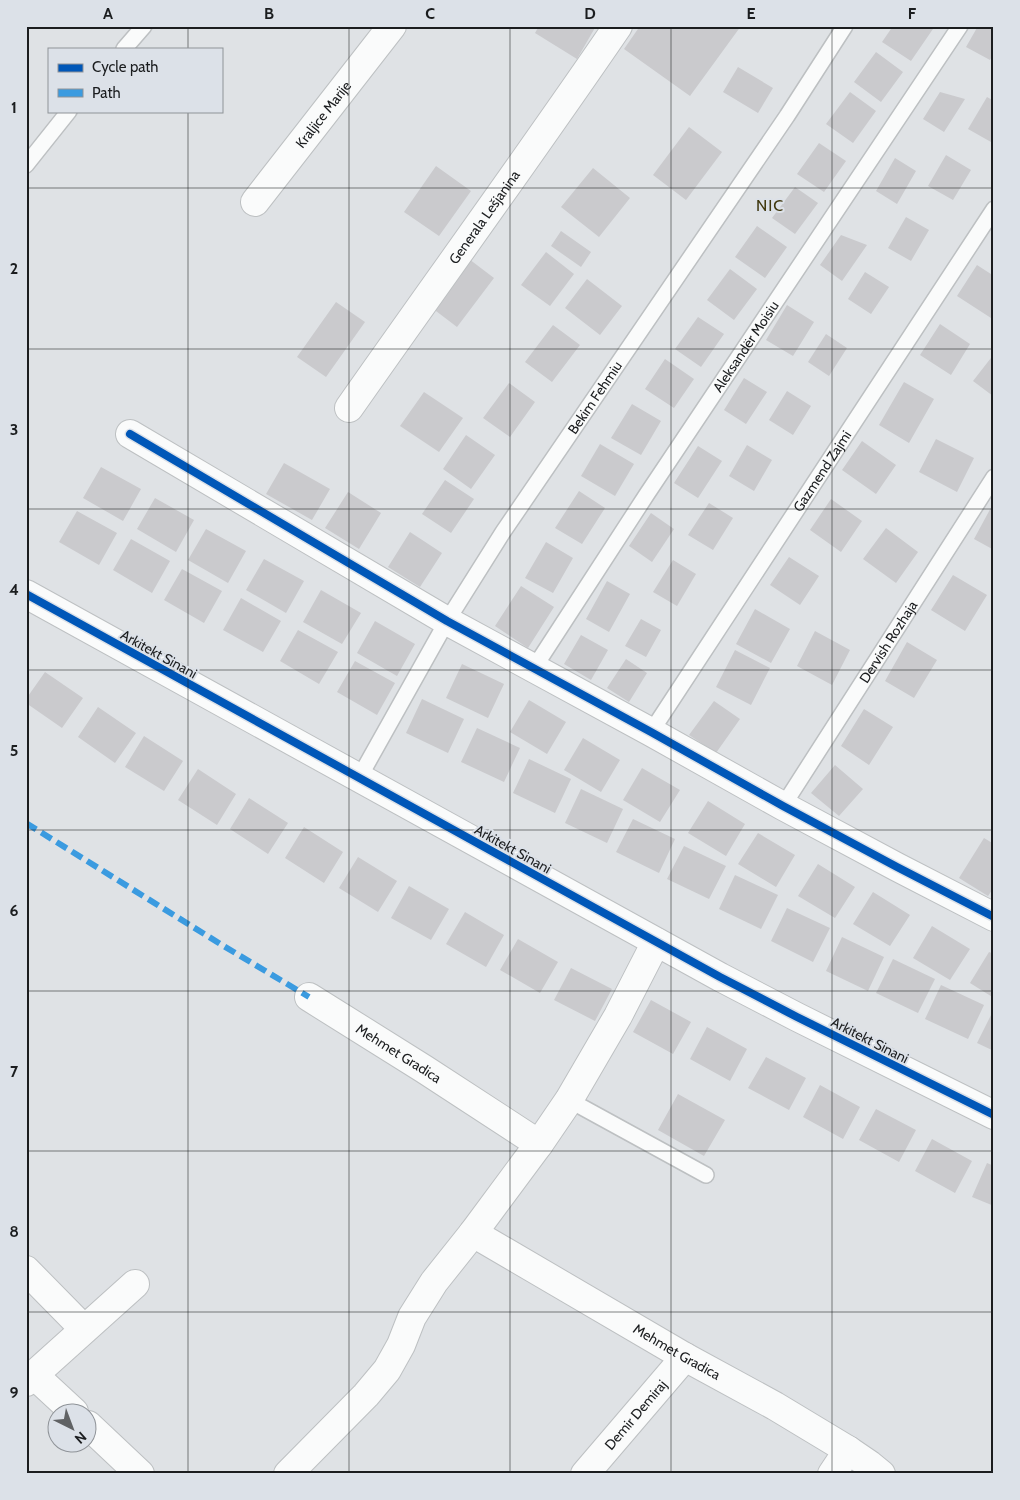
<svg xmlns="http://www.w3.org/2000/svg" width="1020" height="1500" viewBox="0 0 1020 1500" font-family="Cabin,sans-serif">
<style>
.building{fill:#cacacd}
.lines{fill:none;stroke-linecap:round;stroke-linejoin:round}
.service-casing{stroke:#bdc0c2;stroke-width:18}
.minor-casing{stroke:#bdc0c2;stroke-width:30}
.service{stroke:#fafbfb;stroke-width:15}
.minor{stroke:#fafbfb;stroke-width:28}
.quiet{stroke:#3b9be0;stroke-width:6;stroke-dasharray:12 6;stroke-linecap:butt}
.cycleway-casing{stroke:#dce1e8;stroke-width:11}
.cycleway{stroke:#0057b8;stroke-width:8}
.grid{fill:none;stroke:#1b1d1f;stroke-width:1;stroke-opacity:0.55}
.labels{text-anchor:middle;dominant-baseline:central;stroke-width:4;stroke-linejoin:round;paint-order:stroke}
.street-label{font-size:14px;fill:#1b1d1f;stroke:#dce1e8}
.quarter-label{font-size:16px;letter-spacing:1px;fill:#40380e;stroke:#dce1e8}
.neatline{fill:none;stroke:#1b1d1f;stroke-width:2}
.grid-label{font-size:16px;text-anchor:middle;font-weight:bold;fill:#1b1d1f}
</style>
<rect width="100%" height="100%" fill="#dfe2e5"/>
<path class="building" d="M539,26H596L577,59L535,33Z
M640,26H741L690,96L624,49Z
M893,26H935L911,61L882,42Z
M978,26H994V53L990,60L966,47Z
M876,52L903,72L881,102L854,82Z
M738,67L773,88L758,113L723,92Z
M850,92L876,111L853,143L826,124Z
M940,92L965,99L944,132L923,119Z
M987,97L994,101V137L991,142L968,129Z
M689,127L722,152L686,200L653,175Z
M819,143L846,161L824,192L797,174Z
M946,155L971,170L953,200L928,186Z
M895,158L916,171L897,204L876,191Z
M436,166L471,191L439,236L404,212Z
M593,168L630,198L599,237L561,207Z
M795,187L818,203L795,234L772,218Z
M906,217L929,230L911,261L888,248Z
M757,226L787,247L765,278L735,257Z
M561,231L591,252L581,267L551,246Z
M841,235L867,245L842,281L820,265Z
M546,252L574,274L550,306L521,285Z
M469,259L494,278L457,327L432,308Z
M977,265L994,276V313L991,318L957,296Z
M730,269L757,289L734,320L707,300Z
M865,272L889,287L871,314L848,299Z
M587,279L622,306L600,335L565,308Z
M336,302L365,322L326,377L297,357Z
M787,305L814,322L793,356L766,340Z
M698,317L724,334L701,367L675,349Z
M940,324L970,344L951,375L920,355Z
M553,325L580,345L552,382L525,362Z
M826,334L847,348L829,376L808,362Z
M994,354V394L993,396L973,381Z
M665,359L694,379L674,408L645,389Z
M744,378L767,392L746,424L724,410Z
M904,382L934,399L909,443L879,425Z
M509,383L535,402L510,437L483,418Z
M787,391L811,406L793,435L769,420Z
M424,392L463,418L439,452L400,426Z
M632,404L661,421L641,455L611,438Z
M466,435L495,455L471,489L443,469Z
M936,439L974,458L957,492L919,472Z
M862,441L896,465L876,494L842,470Z
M600,444L634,464L615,496L581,476Z
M747,445L772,460L754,491L729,476Z
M698,446L722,461L698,498L674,483Z
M284,463L330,489L312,520L266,494Z
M101,467L141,489L123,521L83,498Z
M445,480L474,499L451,533L422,514Z
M579,491L605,508L582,544L555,528Z
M348,492L381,513L359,549L325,528Z
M155,498L194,520L176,552L137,529Z
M831,499L862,521L841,552L810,530Z
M994,502V550L974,539Z
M709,503L733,518L713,550L688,535Z
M77,511L117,533L99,565L59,542Z
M651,513L674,529L652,562L629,546Z
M886,528L918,552L896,583L863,559Z
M206,529L246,551L228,583L188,560Z
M410,532L442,553L420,587L388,567Z
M131,539L170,561L152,593L113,570Z
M546,542L573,558L553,593L525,578Z
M789,557L819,576L800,605L770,585Z
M264,559L304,581L286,613L246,590Z
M673,560L696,574L677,606L653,592Z
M182,569L222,591L204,623L164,600Z
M953,575L987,595L965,631L931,610Z
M607,581L630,594L609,632L586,619Z
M521,586L554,607L528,648L495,626Z
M321,590L361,613L342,644L303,622Z
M241,598L281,621L263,652L223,630Z
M755,609L790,629L771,663L736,644Z
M641,619L661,630L646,657L625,646Z
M375,621L415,644L397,676L357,653Z
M298,630L338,652L319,684L280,661Z
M815,631L850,650L832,685L797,666Z
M581,635L608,650L591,680L564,664Z
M907,642L937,660L914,698L885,681Z
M735,650L770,668L751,705L716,687Z
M626,659L647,673L629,702L607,688Z
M355,661L395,683L377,715L337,692Z
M462,664L504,684L488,718L446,698Z
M45,672L83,698L62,728L26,703V699Z
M422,699L464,719L448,753L406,733Z
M529,700L566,722L547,754L510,732Z
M714,701L740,719L716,753L689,735Z
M98,707L136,733L115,763L78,737Z
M864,709L893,727L869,765L841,746Z
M477,728L520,748L504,782L461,762Z
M144,736L183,761L164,791L125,767Z
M583,738L620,760L601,792L564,770Z
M529,759L571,779L555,813L513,793Z
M835,765L863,789L839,816L811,793Z
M642,768L680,790L660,822L623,800Z
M198,769L236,794L217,825L178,800Z
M581,789L623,809L607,843L565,823Z
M249,798L288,823L268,854L230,829Z
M708,801L745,824L726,856L688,833Z
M633,819L675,839L659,873L616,852Z
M304,827L343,852L324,883L285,858Z
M758,833L795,855L776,887L738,864Z
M984,838L994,844V887L988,896L959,878Z
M684,846L726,866L709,899L667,879Z
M358,857L397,881L378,912L339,888Z
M818,864L855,887L835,918L798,896Z
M735,875L778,895L761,929L719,909Z
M409,886L449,909L431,940L391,918Z
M873,892L910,915L890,946L853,924Z
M787,908L830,928L813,962L771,941Z
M465,912L504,935L486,967L446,944Z
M932,926L970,949L950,980L913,958Z
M842,937L884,957L868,991L826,971Z
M518,939L558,962L540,993L500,970Z
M989,952L994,954V998L970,983Z
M893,959L935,979L918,1013L876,993Z
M571,968L612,989L595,1021L554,1000Z
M941,985L984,1005L968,1039L925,1019Z
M651,1000L691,1022L673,1054L633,1032Z
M994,1009V1051L977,1043Z
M707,1027L747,1049L730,1081L690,1059Z
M766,1057L806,1078L789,1110L748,1088Z
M820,1085L860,1107L843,1139L803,1117Z
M678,1094L725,1120L704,1156L658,1130Z
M876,1109L916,1130L899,1162L859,1140Z
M932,1139L972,1161L955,1193L915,1171Z
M987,1163L994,1166V1206L972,1197Z"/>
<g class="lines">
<defs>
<g id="service">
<path d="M124,49L144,26"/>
<path d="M26,165L69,111"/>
<path id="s1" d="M534,668L647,494L960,26"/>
<path id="s2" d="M651,732L994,209"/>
<path id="s3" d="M359,778L447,621L503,532L787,116L845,26"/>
<path id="s4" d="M783,806L994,477"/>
<path d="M569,1100L706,1175"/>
</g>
<g id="minor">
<path id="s5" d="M255,202L392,26"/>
<path id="s6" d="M349,408C438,281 530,155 618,26"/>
<path d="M130,434L447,621L651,732L783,806L897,867L994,917"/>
<path d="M26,594L720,977L797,1017L994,1115"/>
<path id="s7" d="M309,997L424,1069L539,1144"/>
<path id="s8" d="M473,1233L685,1357L775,1406L848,1450L870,1465L881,1474"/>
<path d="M26,1270L84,1329"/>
<path d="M34,1375L74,1412"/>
<path d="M26,1382L135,1284"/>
<path d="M88,1425L140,1474"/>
<path d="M288,1474L366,1395L387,1370L401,1345L412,1317L434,1282L473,1233L539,1144L569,1100L618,1016L656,942"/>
<path id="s9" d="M585,1474L685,1357"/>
<path d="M832,1474L848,1450"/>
</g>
</defs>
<use href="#service" class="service-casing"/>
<use href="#minor" class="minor-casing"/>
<use href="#service" class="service"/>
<use href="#minor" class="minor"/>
<path class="quiet" d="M26,823L222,945L309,997"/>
<defs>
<path id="cycleway" d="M130,434L447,621L651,732L783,806L897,867L994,917
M26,594L720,977L797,1017L994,1115"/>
</defs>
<use href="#cycleway" class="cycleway-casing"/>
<use href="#cycleway" class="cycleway"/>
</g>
<path class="grid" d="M188,26V49M349,26V1474M510,26V1474M671,26V1474M832,26V1474M188,111V1474M26,188H994M26,349H994M26,509H994M26,670H994M26,830H994M26,991H994M26,1151H994M26,1312H994"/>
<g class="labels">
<g class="street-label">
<text stroke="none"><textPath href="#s5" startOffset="111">Kraljice Marije</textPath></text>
<text stroke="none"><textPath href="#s6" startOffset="234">Generala Lešjanina</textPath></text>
<text stroke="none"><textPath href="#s1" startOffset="385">Aleksandër Moisiu</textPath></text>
<text stroke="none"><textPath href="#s3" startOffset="448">Bekim Fehmiu</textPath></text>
<text stroke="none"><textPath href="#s2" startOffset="312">Gazmend Zajmi</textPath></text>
<text stroke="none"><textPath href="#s4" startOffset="195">Dervish Rozhaja</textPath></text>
<text transform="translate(159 654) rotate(29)">Arkitekt Sinani</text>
<text transform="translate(513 849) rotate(29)">Arkitekt Sinani</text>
<text transform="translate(870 1040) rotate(27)">Arkitekt Sinani</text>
<text stroke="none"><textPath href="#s7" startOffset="106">Mehmet Gradica</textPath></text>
<text stroke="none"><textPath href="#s8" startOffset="236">Mehmet Gradica</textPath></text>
<text stroke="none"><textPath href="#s9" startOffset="78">Demir Demiraj</textPath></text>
</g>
<g class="quarter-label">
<text x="770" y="205">NIC</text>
</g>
</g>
<rect width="1020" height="1500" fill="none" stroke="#dce1e8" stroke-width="55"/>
<rect x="48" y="48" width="175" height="65" fill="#dce1e8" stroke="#8f9398"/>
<rect x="58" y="64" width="25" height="8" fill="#0057b8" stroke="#8f9398"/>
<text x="92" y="72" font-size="15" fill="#1b1d1f">Cycle path</text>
<rect x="58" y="89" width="25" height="8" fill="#3b9be0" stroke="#8f9398"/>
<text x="92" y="98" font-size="15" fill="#1b1d1f">Path</text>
<g transform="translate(72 1428) rotate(138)"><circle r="24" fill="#dce1e8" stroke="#8f9398"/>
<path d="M0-4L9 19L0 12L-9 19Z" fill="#606264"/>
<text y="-8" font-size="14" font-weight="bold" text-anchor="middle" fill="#1b1d1f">N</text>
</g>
<rect x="28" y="28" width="964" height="1444" class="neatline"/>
<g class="grid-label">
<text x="108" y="19">A</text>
<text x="269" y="19">B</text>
<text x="430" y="19">C</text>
<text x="590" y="19">D</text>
<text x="751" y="19">E</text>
<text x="912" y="19">F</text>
<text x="14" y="113">1</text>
<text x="14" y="274">2</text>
<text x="14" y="435">3</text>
<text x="14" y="595">4</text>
<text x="14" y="756">5</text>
<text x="14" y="916">6</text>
<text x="14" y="1077">7</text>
<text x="14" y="1237">8</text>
<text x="14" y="1398">9</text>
</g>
</svg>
